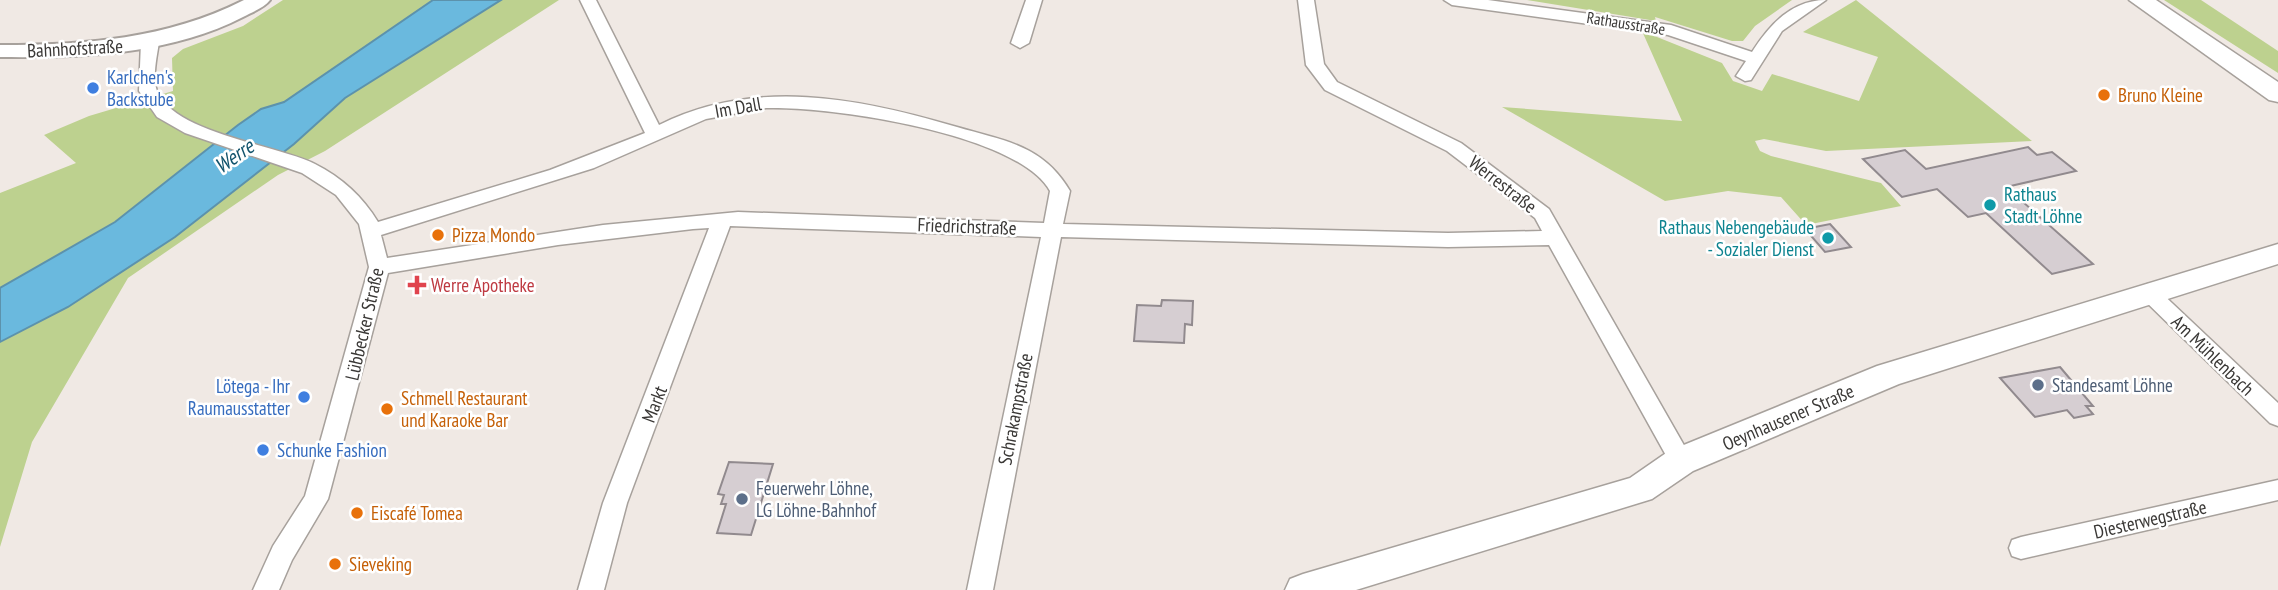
<svg xmlns="http://www.w3.org/2000/svg" width="2278" height="590" viewBox="0 0 2278 590" font-family="'PT Sans Narrow',sans-serif">
<style>
.green{fill:#bdd18f}
.water{fill:#6ab9de;stroke:#5c92ac;stroke-width:2}
.building{fill:#d6ced2;stroke:#918a8e;stroke-width:2}
.lines{fill:none;stroke-linecap:round;stroke-linejoin:round}
.minor-casing{stroke:#a7a19c;stroke-width:3}
.tertiary-casing{stroke:#a7a19c;stroke-width:4}
.secondary-casing{stroke:#a7a19c;stroke-width:3}
.minor{fill:#fff;fill-rule:evenodd}
.tertiary{fill:#fff;fill-rule:evenodd}
.secondary{fill:#fff;fill-rule:evenodd}
.shop-dot{fill:#3f7fe0;stroke:#fff;stroke-width:2.5}
.food-dot{fill:#e8710a;stroke:#fff;stroke-width:2.5}
.culture-dot{fill:#0f9aa8;stroke:#fff;stroke-width:2.5}
.health-dot{fill:#e0444e;stroke:#fff;stroke-width:2.5}
.service-dot{fill:#5c6f8a;stroke:#fff;stroke-width:2.5}
.labels{text-anchor:middle;dominant-baseline:central;stroke-width:5;stroke-linejoin:round;paint-order:stroke}
.far-street-label{font-size:16px;fill:#3a3836;stroke:#fff}
.street-label{font-size:19px;fill:#3a3836;stroke:#fff}
.shop-label{font-size:19px;fill:#366cbe;stroke:#fff;text-anchor:start}
.food-label{font-size:19px;fill:#c56008;stroke:#fff;text-anchor:start}
.culture-label{font-size:19px;fill:#0d838f;stroke:#fff;text-anchor:start}
.health-label{font-size:19px;fill:#be3a42;stroke:#fff;text-anchor:start}
.service-label{font-size:19px;fill:#4e5e75;stroke:#fff;text-anchor:start}
.water-label{font-size:21px;font-style:italic;fill:#12536c;stroke:#fff}
</style>
<rect width="100%" height="100%" fill="#f0e9e4"/>
<path class="green" d="M283,0H433L284,102L261,109L238,125L115,222L0,288V193L76,163L44,135L89,116L173,91L172,58L183,49L243,26Z
M501,0H559L325,151L278,175L128,278L32,442L0,547V342L68,307L175,237L294,144L345,98Z
M1527,0H1792L1755,26L1743,41H1732L1655,17L1656,21Z
M1856,0L2032,141L1826,151L1764,139L1755,141L1760,151L1771,156L1881,183L1901,206L1806,225L1781,197L1728,191L1665,201L1502,107L1682,121L1642,31L1722,63L1733,81L1762,91L1772,74L1859,101L1878,57L1803,32Z
M2164,0H2201L2278,51V73Z"/>
<path class="water" d="M433,0H501L345,98L294,144L175,237L68,307L0,342V288L115,222L238,125L261,109L284,102Z"/>
<path class="building" d="M2028,147L2037,155L2052,152L2076,171L2006,187L2093,264L2052,274L1986,213L1968,217L1937,189L1902,197L1863,159L1905,150L1926,169Z
M1830,224L1851,247L1825,252L1805,229Z
M1162,300L1193,301L1192,325L1185,324L1184,343L1134,341L1137,305L1161,306Z
M2060,367L2093,406H2086L2093,414L2074,418L2067,410L2035,417L2000,378Z
M729,462L773,464L751,535L717,533L726,504H721L724,495L718,494Z"/>
<g class="lines">
<defs>
<path id="minor" d="M580,0H596L659,125C755,77 859,98 957,127C1005,141 1043,145 1070,191L1063,224L1448,233L1542,231L1535,218L1447,151L1325,90L1306,65L1298,0H1314L1324,64L1337,82L1461,143L1549,209L1693,461L1689,468L1681,471L1673,468L1549,245L1448,247L1061,237L993,590H967L1041,237L730,226L627,503L604,590H578L603,503L709,228L693,229L558,245L388,273L328,499L292,560L279,590H253L273,546L305,496L369,267L359,224L336,195L302,173L185,133L157,117L139,91L141,42L150,37L159,42C157,56 152,77 157,91C174,133 276,145 315,164C341,177 363,197 378,222L550,170L645,133ZM766,108C830,106 1018,133 1050,191L1044,223L738,212L603,225L387,258L381,235L594,168L706,119Z
M1026,0H1042L1029,43L1020,48L1011,43Z
M1444,0H1488L1671,25L1752,52C1770,24 1792,0 1826,0L1782,31L1751,80L1745,81L1736,76L1746,61L1668,35L1452,5Z
M2148,284L2155,287L2278,403V426L2270,423L2141,297L2138,292L2141,287Z
M2278,480V500L2021,559L2012,556L2009,548L2012,540L2021,537Z"/>
<path id="tertiary" d="M244,0H270C264,8 252,12 243,17C169,55 81,58 0,57V45C85,45 167,39 244,0Z"/>
<path id="secondary" d="M2129,0H2156L2278,82V102L2269,100Z
M2278,244V264L1899,384L1693,471L1652,499L1356,590H1285L1290,579L1303,574L1630,478L1669,451L1877,366Z"/>
</defs>
<use href="#minor" class="minor-casing"/>
<use href="#tertiary" class="tertiary-casing"/>
<use href="#secondary" class="secondary-casing"/>
<use href="#minor" class="minor"/>
<use href="#tertiary" class="tertiary"/>
<use href="#secondary" class="secondary"/>
</g>
<g class="shop-dot">
<circle cx="93" cy="88" r="7"/>
<circle cx="304" cy="397" r="7"/>
<circle cx="263" cy="450" r="7"/>
</g>
<g class="food-dot">
<circle cx="2104" cy="95" r="7"/>
<circle cx="438" cy="235" r="7"/>
<circle cx="387" cy="409" r="7"/>
<circle cx="357" cy="513" r="7"/>
<circle cx="335" cy="564" r="7"/>
</g>
<g class="culture-dot">
<circle cx="1990" cy="205" r="7"/>
<circle cx="1828" cy="238" r="7"/>
</g>
<path class="health-dot" d="M413.5 274.5h7v7h7v7h-7v7h-7v-7h-7v-7h7z"/>
<g class="service-dot">
<circle cx="2038" cy="385" r="7"/>
<circle cx="742" cy="499" r="7"/>
</g>
<g class="labels">
<g class="far-street-label">
<text transform="translate(1626 23) rotate(9)">Rathausstraße</text>
</g>
<g class="street-label">
<text transform="translate(75 48) rotate(-3)">Bahnhofstraße</text>
<text transform="translate(738 107) rotate(-10)">Im Dall</text>
<text transform="translate(1503 184) rotate(38)">Werrestraße</text>
<text transform="translate(967 226) rotate(2)">Friedrichstraße</text>
<text transform="translate(364 324) rotate(-77)">Lübbecker Straße</text>
<text transform="translate(2213 355) rotate(44)">Am Mühlenbach</text>
<text transform="translate(654 404) rotate(-69)">Markt</text>
<text transform="translate(1015 409) rotate(-79)">Schrakampstraße</text>
<text transform="translate(1788 417) rotate(-23)">Oeynhausener Straße</text>
<text transform="translate(2150 519) rotate(-13)">Diesterwegstraße</text>
</g>
<g class="shop-label">
<text x="107" y="77">Karlchen's<tspan x="107" dy="22">Backstube</tspan></text>
<text x="290" y="386" text-anchor="end">Lötega - Ihr<tspan x="290" dy="22">Raumausstatter</tspan></text>
<text x="277" y="450">Schunke Fashion</text>
</g>
<g class="food-label">
<text x="2118" y="95">Bruno Kleine</text>
<text x="452" y="235">Pizza Mondo</text>
<text x="401" y="398">Schmell Restaurant<tspan x="401" dy="22">und Karaoke Bar</tspan></text>
<text x="371" y="513">Eiscafé Tomea</text>
<text x="349" y="564">Sieveking</text>
</g>
<g class="culture-label">
<text x="2004" y="194">Rathaus<tspan x="2004" dy="22">Stadt Löhne</tspan></text>
<text x="1814" y="227" text-anchor="end">Rathaus Nebengebäude<tspan x="1814" dy="22">- Sozialer Dienst</tspan></text>
</g>
<g class="health-label">
<text x="431" y="285">Werre Apotheke</text>
</g>
<g class="service-label">
<text x="2052" y="385">Standesamt Löhne</text>
<text x="756" y="488">Feuerwehr Löhne,<tspan x="756" dy="22">LG Löhne-Bahnhof</tspan></text>
</g>
<g class="water-label">
<text transform="translate(234 156) rotate(-35)">Werre</text>
</g>
</g>
</svg>
